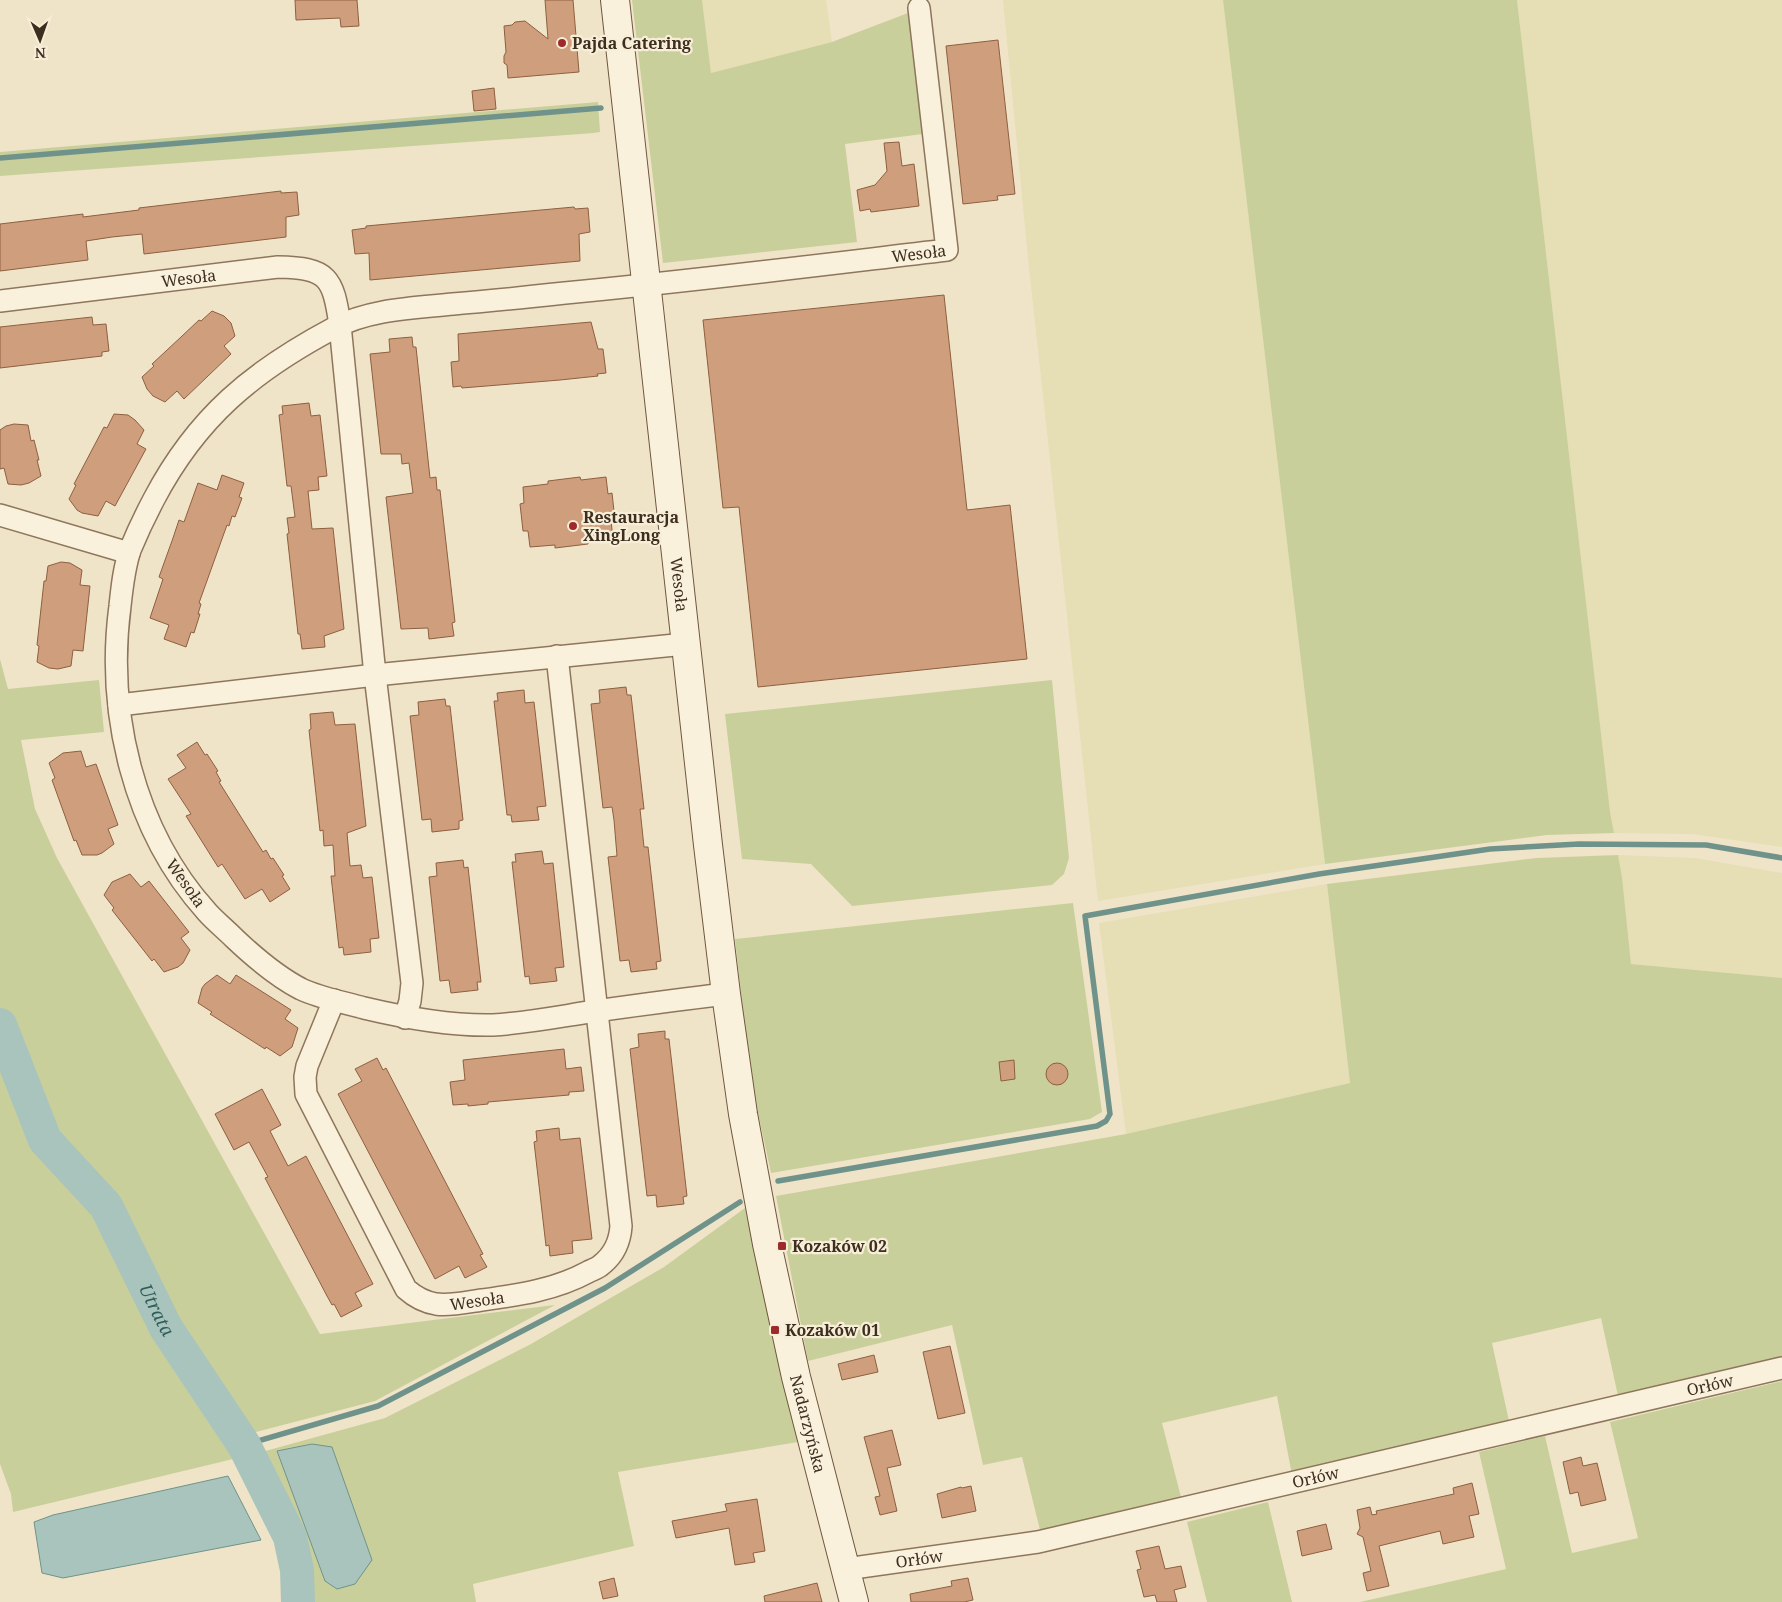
<svg xmlns="http://www.w3.org/2000/svg" width="1782" height="1602" viewBox="0 0 1782 1602" font-family="'Noto Serif',serif">
<style>
.farmland{fill:#e6deb5}
.green{fill:#c9cf9b}
.water{fill:#a9c4bc;stroke:#6f938a}
.lines{fill:none;stroke-linecap:round;stroke-linejoin:round}
.stream{stroke:#6f938a;stroke-width:5.5}
.river{stroke:#a9c4bc;stroke-width:34}
.building{fill:#cf9f7d;stroke:#8d5f41}
.street-casing{stroke:#8d765c;stroke-width:24}
.secondary-casing{stroke:#6f573f;stroke-width:30}
.street{stroke:#faf1dc;stroke-width:21}
.secondary{stroke:#faf1dc;stroke-width:28}
.poi-dot{fill:#9e2a2b;stroke:#f7eed8;stroke-width:2}
.labels{text-anchor:middle;dominant-baseline:central;stroke-width:4.5;stroke-linejoin:round;paint-order:stroke}
.poi-label{font-size:16px;font-weight:bold;fill:#3d2e20;stroke:#f7eed8;text-anchor:start}
.street-label{font-size:16px;fill:#3d2e20;stroke:#f7eed8}
.water-label{font-size:18px;font-style:italic;fill:#2f5d5a;stroke:#f7eed8}
</style>
<rect width="100%" height="100%" fill="#f0e4c8"/>
<path class="farmland" d="M702,0H826L832,42L711,73Z
M1003,0H1223L1325,864L1098,901L1028,258Z
M1517,0H1782V847L1692,834L1614,833L1610,813Z
M1618,855L1695,858L1782,873V978L1631,964L1622,877Z
M1327,884L1350,1083L1126,1134L1099,923Z"/>
<path class="green" d="M632,0H702L711,73L832,42L908,13L923,134L845,144L857,242L663,263Z
M1223,0H1517L1610,812L1614,833L1547,835L1325,864Z
M598,102L600,132L594,133L0,176V152Z
M0,659L8,689L99,680L104,732L21,740L35,809L57,858L320,1334L555,1305L375,1401L248,1434L258,1453L385,1418L531,1344L664,1267L745,1208L798,1442L618,1472L634,1546L473,1584L476,1602H305L304,1549L290,1510L258,1453L13,1512L11,1494L0,1464Z
M1052,680L1069,858L1064,874L1052,885L852,906L811,864L742,859L725,714Z
M1618,855L1622,877L1631,964L1782,978V1358L1618,1396L1601,1318L1492,1343L1509,1421L1292,1475L1277,1396L1162,1423L1182,1501L1041,1534L1022,1457L983,1465L952,1325L808,1361L776,1196L1126,1134L1350,1083L1327,884L1537,858Z
M1073,903L1102,1112L1090,1119L771,1173L750,1076L735,939Z
M1782,1381V1602H1360L1506,1569L1479,1452L1545,1436L1572,1553L1638,1538L1610,1422Z
M1268,1502L1292,1602H1207L1187,1522Z"/>
<path class="water" d="M312,1444L332,1447L372,1560L355,1584L337,1589L325,1581L277,1451Z
M228,1476L261,1540L63,1578L42,1573L34,1522L53,1515Z"/>
<g class="lines">
<path class="stream" d="M0,158L601,108
M778,1181L1097,1126L1106,1121L1110,1114L1085,916L1319,874L1490,849L1579,844L1706,845L1782,858
M244,1445L378,1406L605,1288L740,1202"/>
<path class="river" id="s1" d="M0,1025L45,1140L106,1206L166,1328L244,1445L290,1537L297,1570L298,1602"/>
</g>
<path class="building" d="M295,0H357L359,26L341,27L340,18L296,20Z
M545,0H573L579,72L508,78L507,65L504,63V56L506,52L504,26L512,25L515,22L525,21L548,39Z
M998,40L1015,194L997,196L998,200L963,204L946,46Z
M494,88L496,109L474,111L472,91Z
M899,142L902,166L914,164L919,206L871,212L870,209L860,211L857,190L875,185L887,171L884,143Z
M281,191V193L297,192L299,215L286,217V237L144,254L142,234L112,237L86,241L88,260L0,271V224L83,214V217L139,210V208Z
M574,207L575,209L588,208L590,232L579,234L580,261L370,280L369,253L355,254L352,230L366,228V226Z
M944,295L967,510L1010,505L1027,659L758,687L739,507L723,508L703,320Z
M212,311L224,316L231,323L235,336L224,346L231,354L184,399L177,391L165,402L153,396L147,389L142,377L154,366L152,364L181,337L199,320L201,321Z
M92,317L93,325L106,324L109,351L102,352V356L0,368V327Z
M591,322L598,349H603L606,373L597,374L598,376L560,380L462,388L461,386L453,387L451,362L459,361L458,334Z
M412,337L413,347H416L430,478L436,477L437,490H440L455,622L452,623L454,636L429,639L428,628L401,629L386,497L413,493L409,463L402,464L401,454H381L370,354L390,352L389,339Z
M309,403L311,416L320,415L327,476L318,477L319,490L308,491L312,529L333,528L344,629L324,636L325,647L302,649L300,634H298L287,534L289,533L287,518L295,517L291,486H287L279,415L283,414L282,406Z
M114,414L128,415L135,420L144,430L137,444L146,449L115,506L106,501L98,516L82,513L77,510L69,499L76,485L74,484L104,427L107,428Z
M14,424L28,425L31,441L34,440L39,460H37L41,476L29,483L21,485L8,484L4,468L0,469V430L6,426Z
M222,475L244,483L239,497L242,498L235,517L232,516L229,526L227,525L199,603L201,604L198,614H200L194,633L191,632L186,647L164,639L169,625L150,618L163,579L159,577L173,538L179,520L184,522L198,483L217,490Z
M580,477L581,480L606,477L608,494L612,493L615,520L611,521L613,538L588,541V544L555,548V545L530,547L528,531H523L520,504L524,503L523,487L548,484V481Z
M61,562L70,563L82,570L80,585L90,586L83,651L73,650L71,666L58,669L49,668L37,662L39,646L37,645L44,581H46L48,566Z
M626,687L627,695H631L644,809H640L644,847H648L661,961L656,962L657,969L631,972L629,960L620,961L608,857L617,856L614,820L612,807L603,808L591,704L600,703L599,690Z
M524,690L525,703L534,702L546,806L537,807L539,820L512,822L511,815H507L494,701H498L497,693Z
M445,699L446,706H450L463,820L459,821V829L432,832L431,819L422,820L410,716L419,715L418,702Z
M333,712L335,725L355,724L366,826L347,833L350,866L361,865L363,878L372,877L379,938L370,939L371,952L344,955L343,947L339,948L331,876H335L333,845L324,846L323,830L320,831L309,730L311,729L310,714Z
M197,742L205,755L207,754L218,771L216,772L221,781L219,782L263,852L266,850L271,859L273,858L284,875L282,876L290,889L270,902L262,889L245,899L222,864L218,867L186,816L191,814L168,779L186,768L177,755Z
M81,751L86,767L96,764L118,825L108,829L114,844L102,853L97,855H82L76,840L74,841L52,780L55,778L49,763L63,753Z
M542,851L544,864L553,863L564,967L555,968L557,981L530,984L529,976L525,977L512,862H516L515,854Z
M463,860L464,868L468,867L481,982H477L478,990L451,993L449,980L440,981L429,877L437,876L436,863Z
M130,874L141,887L149,881L189,932L181,938L190,950L183,963L178,967L164,972L154,959L152,961L112,910L114,908L104,895L112,882Z
M217,975L230,984L236,975L291,1010L285,1019L298,1028L292,1047L280,1056L266,1047L265,1049L210,1014L212,1012L198,1003L202,988L205,984Z
M665,1031V1039H669L687,1196L683,1197L684,1204L657,1207L656,1195L647,1196L630,1049L639,1047L638,1034Z
M564,1049L566,1069L581,1067L584,1091L569,1092V1095L488,1102V1104L468,1106V1104L453,1105L450,1082L465,1080L463,1060Z
M377,1058L383,1070L386,1068L483,1254L480,1255L487,1267L465,1278L459,1266L435,1279L338,1094L362,1081L355,1069Z
M1014,1060L1015,1079L1001,1081L999,1062Z
M1046 1074a11 11 0 1 1 22 0a11 11 0 1 1-22 0Z
M262,1089L281,1125L270,1131L288,1166L306,1156L373,1284L355,1293L362,1306L341,1317L334,1304L332,1305L327,1296L265,1178L268,1177L249,1142L234,1150L215,1114Z
M559,1128L560,1140L580,1138L592,1239L572,1241L573,1253L550,1256L549,1245L546,1246L534,1142L537,1141L536,1131Z
M950,1346L965,1413L938,1419L923,1352Z
M874,1355L878,1372L842,1380L838,1364Z
M892,1430L901,1465L887,1468L897,1511L880,1515L875,1497L880,1496L864,1437Z
M1581,1457L1583,1466L1597,1463L1606,1500L1581,1506L1578,1492L1570,1494L1563,1462Z
M1472,1483L1479,1514L1469,1516L1474,1537L1443,1544L1440,1531L1379,1546L1389,1586L1367,1591L1363,1573L1371,1571L1363,1537L1357,1534L1360,1528L1357,1510L1370,1507L1372,1515L1377,1514L1376,1511L1454,1494L1453,1488Z
M971,1486L976,1511L942,1518L937,1494L961,1487L962,1488Z
M757,1499L765,1551L753,1553L755,1562L735,1565L729,1528L676,1538L672,1521L727,1511L725,1504Z
M1326,1524L1332,1549L1302,1556L1297,1531Z
M1159,1546L1165,1569L1181,1566L1186,1587L1174,1590L1177,1602H1157L1155,1595L1144,1597L1137,1570L1141,1569L1136,1551Z
M614,1578L618,1596L603,1599L599,1582Z
M968,1578L973,1600L964,1602H911L910,1594L952,1586L951,1581Z
M817,1583L822,1602H765L764,1596Z"/>
<g class="lines">
<defs>
<g id="street">
<path id="s2" d="M0,301L278,267C328,268 333,277 340,325L375,675L412,983L410,1001L405,1018"/>
<path d="M0,515L129,553"/>
<path d="M119,705L375,675L685,644"/>
<path id="s3" d="M726,994C682,999 639,1005 596,1011C562,1016 528,1023 493,1025C449,1026 406,1018 364,1008C343,1002 320,998 301,989C276,976 254,957 234,938C225,929 215,921 207,912C133,830 106,712 120,606C122,587 124,568 130,550C137,533 145,516 154,499C197,417 253,371 334,328C370,309 414,308 453,304C490,301 528,297 565,293C693,281 820,265 947,250L919,8"/>
<path id="s4" d="M334,1000L307,1066L305,1077L306,1094L406,1289C415,1297 424,1302 436,1304C451,1306 467,1302 482,1300C518,1295 555,1290 588,1272C592,1270 598,1268 601,1265C614,1255 620,1241 621,1226L557,656"/>
<path id="s5" d="M846,1569L1038,1542L1782,1368"/>
</g>
<g id="secondary">
<path id="s6" d="M615,0L708,845L726,994L743,1114L767,1244L796,1377L854,1602"/>
</g>
</defs>
<use href="#street" class="street-casing"/>
<use href="#secondary" class="secondary-casing"/>
<use href="#street" class="street"/>
<use href="#secondary" class="secondary"/>
</g>
<g class="poi-dot">
<circle cx="562" cy="43" r="5"/>
<circle cx="573" cy="526" r="5"/>
<rect x="777" y="1241" width="10" height="10" rx="2.5"/>
<rect x="770" y="1325" width="10" height="10" rx="2.5"/>
</g>
<g class="labels">
<g class="poi-label">
<text x="572" y="43">Pajda Catering</text>
<text x="583" y="517">Restauracja<tspan x="583" dy="18">XingLong</tspan></text>
<text x="792" y="1246">Kozaków 02</text>
<text x="785" y="1330">Kozaków 01</text>
</g>
<g class="street-label">
<text stroke="none"><textPath href="#s3" startOffset="1838">Wesoła</textPath></text>
<text stroke="none"><textPath href="#s2" startOffset="190">Wesoła</textPath></text>
<text stroke="none"><textPath href="#s6" startOffset="588">Wesoła</textPath></text>
<text transform="translate(186 883) rotate(55)">Wesoła</text>
<text stroke="none"><textPath href="#s4" startOffset="394">Wesoła</textPath></text>
<text stroke="none"><textPath href="#s5" startOffset="884">Orłów</textPath></text>
<text stroke="none"><textPath href="#s6" startOffset="1438">Nadarzyńska</textPath></text>
<text stroke="none"><textPath href="#s5" startOffset="479">Orłów</textPath></text>
<text stroke="none"><textPath href="#s5" startOffset="74">Orłów</textPath></text>
</g>
<g class="water-label">
<text stroke="none"><textPath href="#s1" startOffset="329">Utrata</textPath></text>
</g>
</g>
<g transform="translate(40 40) rotate(178)" stroke="#f7eed8" stroke-width="4" paint-order="stroke">
<path d="M0-4L9 19L0 12L-9 19Z" fill="#3d2e20"/>
<text y="-8" font-size="14" font-weight="bold" text-anchor="middle" fill="#3d2e20">N</text>
</g>
</svg>
